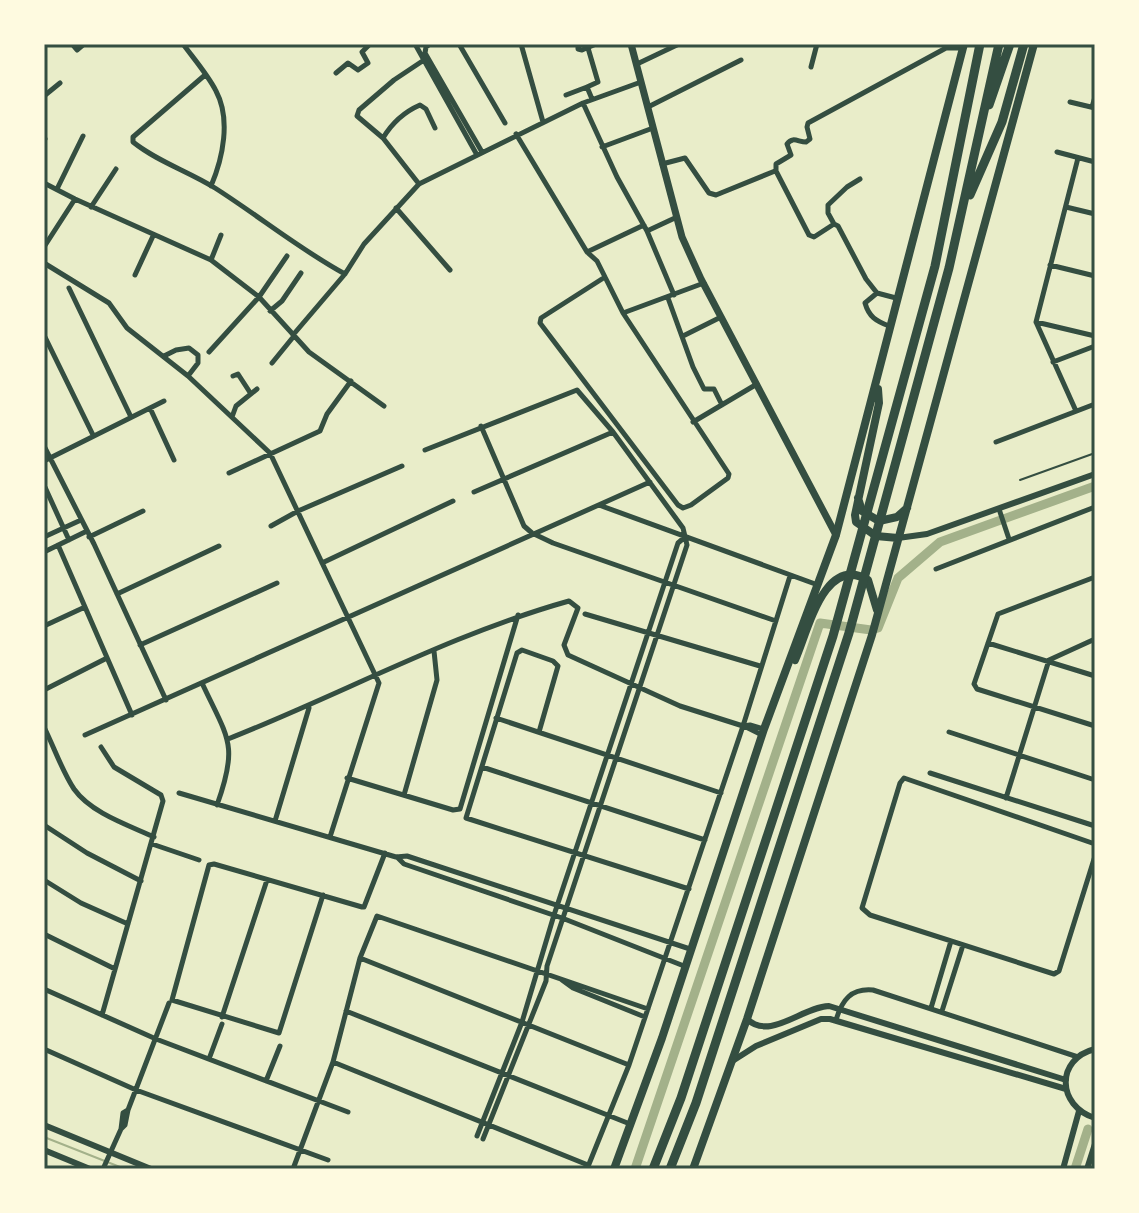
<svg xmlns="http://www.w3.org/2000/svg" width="1139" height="1213" viewBox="0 0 1139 1213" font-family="'Fira Sans',sans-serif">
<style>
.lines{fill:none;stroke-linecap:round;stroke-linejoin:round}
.stream{stroke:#a3b18a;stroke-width:2}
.canal{stroke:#a3b18a;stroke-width:9}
.service{stroke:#344e41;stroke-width:2}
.minor{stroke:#344e41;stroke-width:5}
.tertiary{stroke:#344e41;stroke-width:6}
.secondary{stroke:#344e41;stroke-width:7}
.primary{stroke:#344e41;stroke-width:8}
.motorway{stroke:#344e41;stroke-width:9}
.neatline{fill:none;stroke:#344e41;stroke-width:3}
</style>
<rect width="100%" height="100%" fill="#e9edc9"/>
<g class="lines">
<path class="stream" d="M44,1137L125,1169"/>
<path class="canal" d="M635,1169L820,623L871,630L878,628L898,578L940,542L1095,486
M1075,1169L1088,1129"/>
<path class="service" d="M1020,480L1095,453"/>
<path class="minor" d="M72,44L77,50L84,44
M183,44C194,59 208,75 216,91C231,119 223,158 211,186
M415,44L477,155
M430,44L426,47L425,53L482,152
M459,44L505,123
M521,44L543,122
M578,44V49L582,50L596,44
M588,48L598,82L587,87L592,99
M637,64L679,44
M811,67L817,44
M336,73L348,63L358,70L368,63L362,52L370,44
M205,75L133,137V142C158,162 188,171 215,188C259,216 299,249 345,274
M566,95L587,87
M44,96L60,83
M1070,102L1095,108
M583,103L617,177L647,231L674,295
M648,107L741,60
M1092,107L1095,97
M516,134L587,252L597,261L623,313L729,474L728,478L691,505L683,508L678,505L540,323L541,318L605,277
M383,138C392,123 404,112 420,105L426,109L435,128
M44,141L45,139
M602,147L653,128
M1057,152L1095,162
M662,164L685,158L709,193L716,195L775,171
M776,171V164L791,155L787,144C793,136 798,142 806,142L810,139L807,127L808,123L946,48H963
M776,171L809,235L814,237L834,224L838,226L866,279L877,293L896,298
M44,183L75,199L211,260L259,297L309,352L384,406
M419,184L383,138L357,116L359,110L394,80L424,60
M57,189L83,136
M91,207L116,169
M1066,207L1095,214
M396,208L450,270
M834,224L828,213V205L847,187L860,179
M647,231L677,217
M44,247L75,199
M587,252L644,225
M211,260L221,235
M44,263L109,303L127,328L188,376L270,453L379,683L330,837
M1050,265L1095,276
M135,275L153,236
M69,288L131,417
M877,293L865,303C869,317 876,321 889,326
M668,298L693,367L704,389H714L722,405
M270,311L282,301L301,273
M623,313L704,283
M1036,322L1095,336
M44,335L93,435
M293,335L345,274L364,244L419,184L583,103L641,82
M683,336L721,317
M209,352L259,297L287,256
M164,356L176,350L189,348L198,355V363L188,376
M1053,362L1095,346
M272,363L294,336
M233,376L238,374L251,394
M150,408L174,460
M1076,411L1036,322L1078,158
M232,417L236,406L257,389
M693,422L757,384
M481,426L524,526L532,533L553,543L776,621
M996,442L1095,404
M44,446L94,544L166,700
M425,450L577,390L613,432L683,528L687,545L547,966L546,981L483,1139
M44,461L164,401
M229,473L320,431L327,414L351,381
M44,485L69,540
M474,492L613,432
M599,505L818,585
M999,509L1009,539
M271,526L298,511L402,466
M44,537L81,520
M89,537L143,511
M58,545L132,715
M44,552L87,531
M322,563L453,501
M936,569L1095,507
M1095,577L998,614L974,684L977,689L1095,726
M117,594L219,546
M585,614L760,666
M44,626L85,607
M988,643L1095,676
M140,645L277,583
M202,683C228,739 239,744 217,805
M44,690L107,658
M496,718L721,793
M744,726L762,735
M44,727C54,747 62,771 74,789C91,813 128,825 154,837
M539,732L558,666L553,661L522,650L517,653L466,818L689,889
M949,732L1095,780
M85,735L650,482
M228,739C342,694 451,634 569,601L578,608L564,645L568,655L680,706L743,726L750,725L764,729
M101,747L114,767L161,795L163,801L102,1015
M482,767L705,840
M930,773L1095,826
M347,778L453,810L460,809L518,615
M179,793L396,857L407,856L690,949
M404,795L437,680L434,651
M1006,798L1049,660L1095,639
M275,821L309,708
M44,825L87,853L141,881
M152,844L199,860
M1095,844L904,778L900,783L862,908L870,915L1054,974L1059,971L1095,856
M397,857L404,864L562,918L684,966
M44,880L81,903L128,924
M323,895L279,1033L172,1000L209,865L214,864L362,907H364L385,853
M44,934L115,969
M360,958L629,1065
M562,980L573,988L645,1017
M44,989L156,1039L348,1112
M931,1008L951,941
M346,1011L630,1124
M942,1011L963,945
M222,1017L267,880
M836,1020C842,1000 851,988 873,990L1078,1057
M44,1049L136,1090L328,1160
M209,1059L222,1024
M333,1062L588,1165
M266,1081L280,1046
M121,1129L123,1113L128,1110L169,1003
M477,1136L522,1022L554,915L678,543L685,537
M103,1169L121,1129L125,1125L128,1110
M293,1169L333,1062L360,958L377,916L648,1009
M587,1169L629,1065L743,726L790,576"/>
<path class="tertiary" d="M898,538L927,534L1095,474
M747,1019C770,1041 802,1007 829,1006L1066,1080
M1095,1049C1055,1059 1057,1106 1095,1118
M734,1060L756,1046L821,1019H830L1066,1089
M44,1125L151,1169
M44,1150L90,1169
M1063,1169L1079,1111
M1087,1169L1095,1144"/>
<path class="secondary" d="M631,44L682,237L701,279L836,535"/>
<path class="primary" d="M878,389L879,403L855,515L856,522L876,536L898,538
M858,498L862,511L879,521L897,517L907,508
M795,660C808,631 824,554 868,580L877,610
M614,1169L662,1038L764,729L836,535L964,44
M693,1169L747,1019L872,635L1034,44"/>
<path class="motorway" d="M989,105L1010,44
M970,195L1002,122L1024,44
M653,1169L681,1098L833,636L935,266L980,44
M670,1169L696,1103L849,633L949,268L999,44"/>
</g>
<rect width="1139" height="1213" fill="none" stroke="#fefae0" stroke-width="92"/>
<rect x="46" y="46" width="1047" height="1121" class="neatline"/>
</svg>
